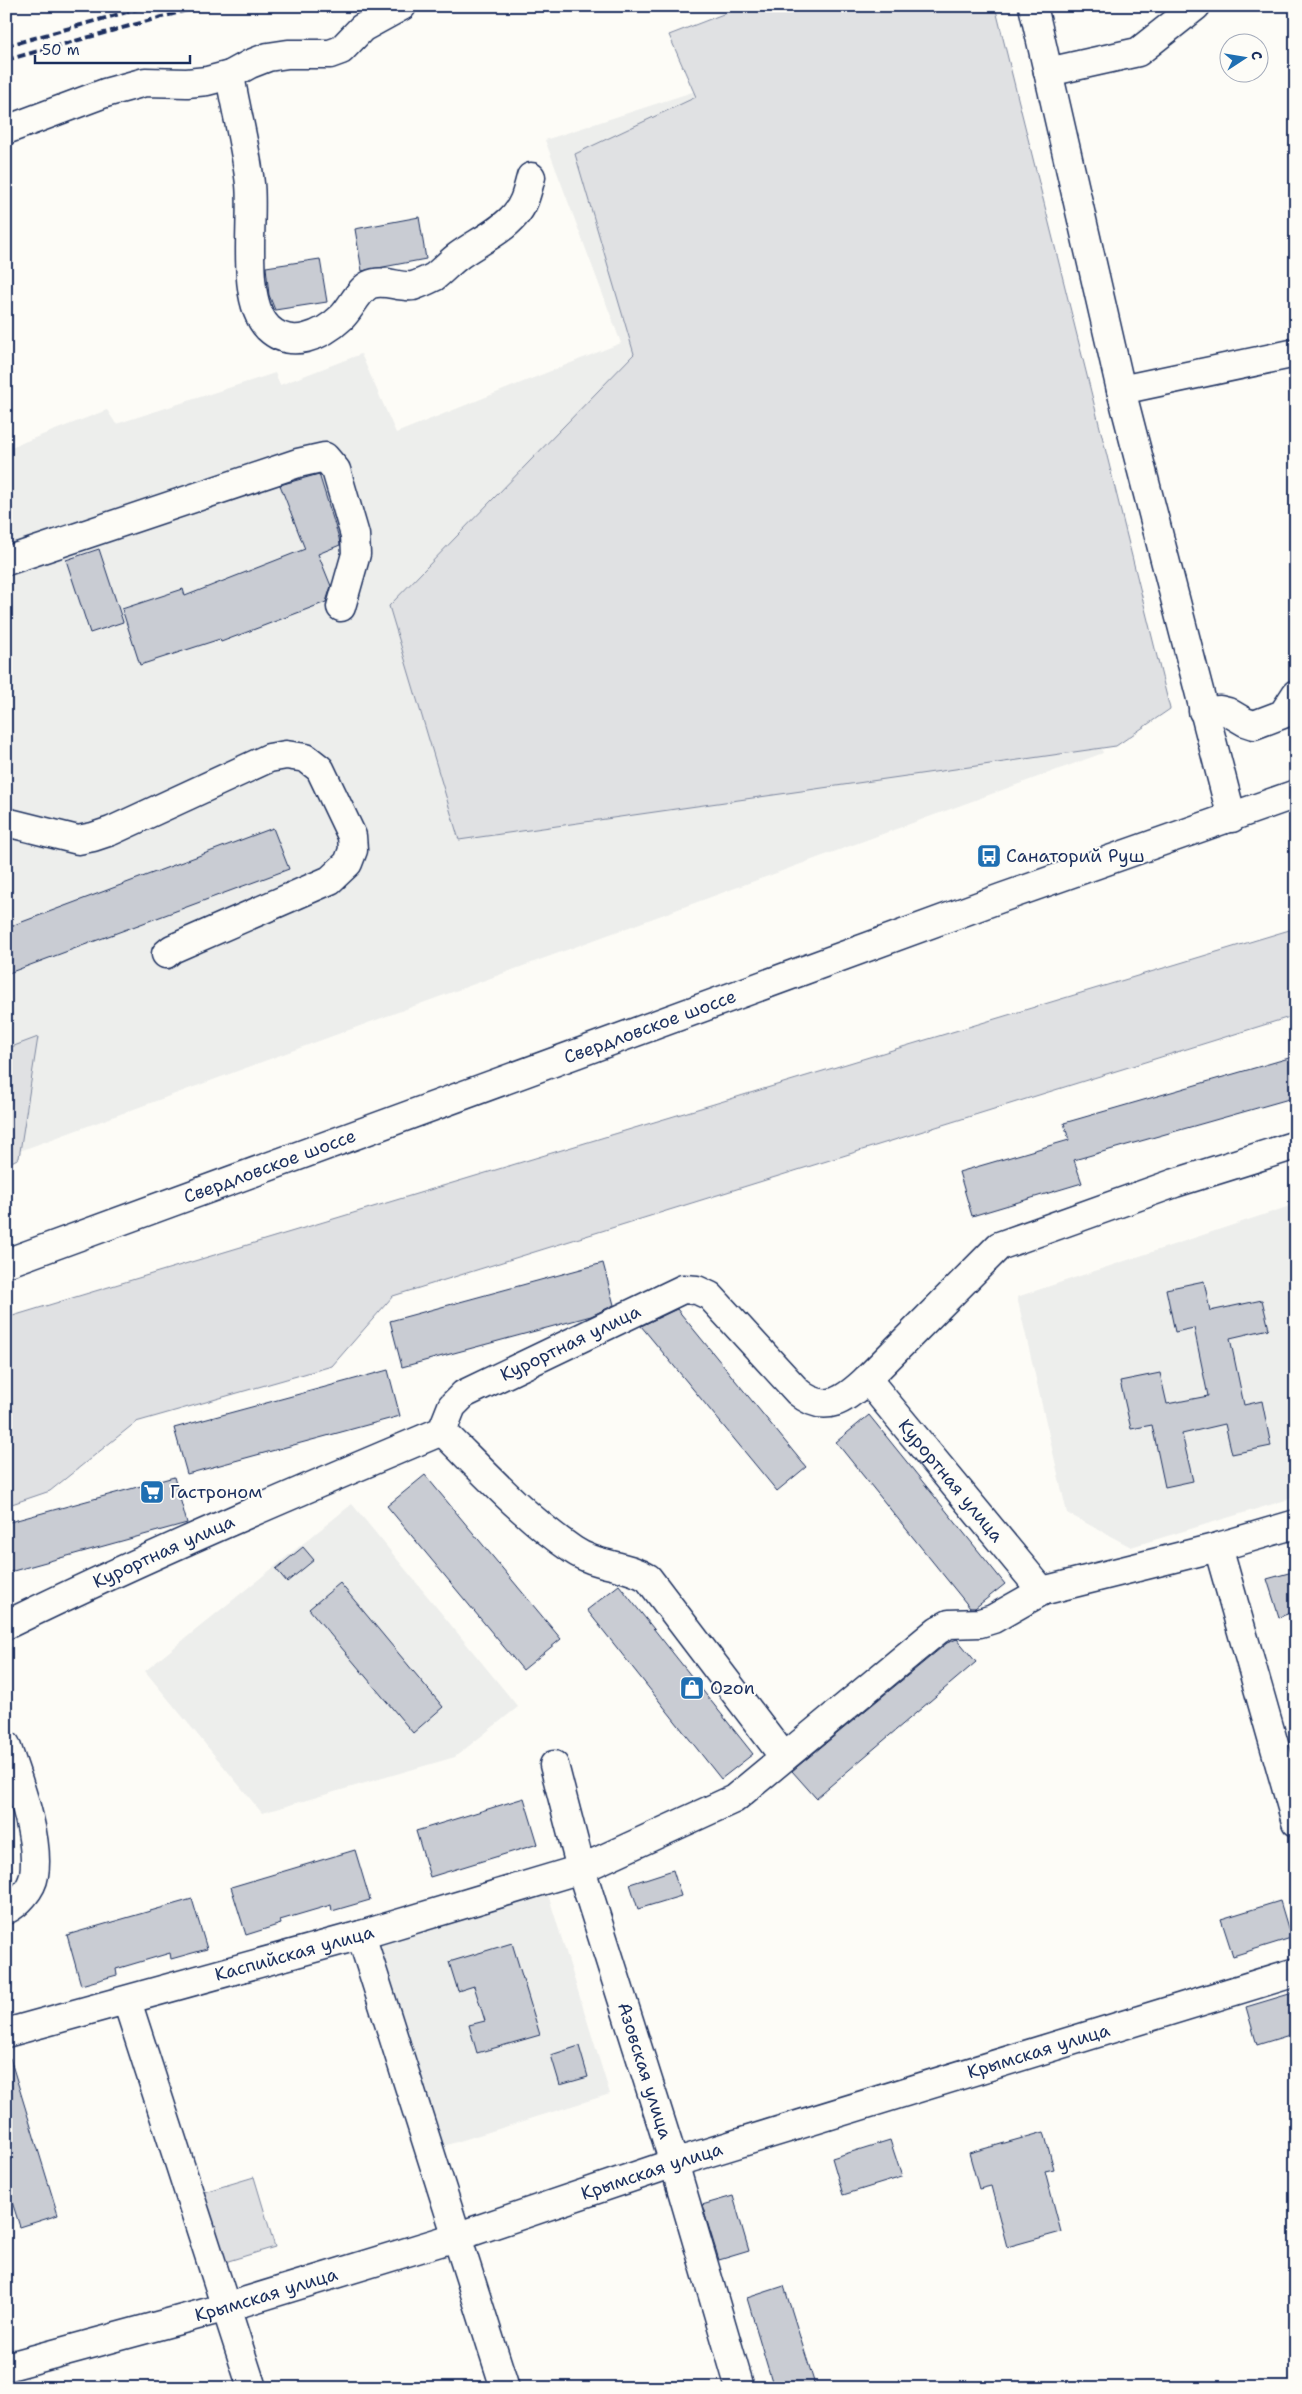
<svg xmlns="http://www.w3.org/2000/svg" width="1302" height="2394" viewBox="0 0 1302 2394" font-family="'Shantell Sans',sans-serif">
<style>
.built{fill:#edeeec}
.green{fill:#e0e1e3;stroke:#7e88a0}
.building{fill:#c9ccd3;stroke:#1b2f5e}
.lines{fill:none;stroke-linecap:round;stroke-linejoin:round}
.minor-casing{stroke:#1b2f5e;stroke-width:31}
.major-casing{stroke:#1b2f5e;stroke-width:31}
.minor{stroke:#fdfcf7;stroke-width:28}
.major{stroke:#fdfcf7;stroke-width:28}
.rail{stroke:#1b2f5e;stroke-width:4;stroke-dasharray:8 4;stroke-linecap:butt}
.labels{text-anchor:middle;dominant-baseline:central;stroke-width:4;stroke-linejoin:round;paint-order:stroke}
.poi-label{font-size:18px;fill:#1b2f5e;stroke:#fdfcf7;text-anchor:start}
.street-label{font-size:18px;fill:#1b2f5e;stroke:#fdfcf7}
</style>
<rect width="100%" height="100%" fill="#fdfcf7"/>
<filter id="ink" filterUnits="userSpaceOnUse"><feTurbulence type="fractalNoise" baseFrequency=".02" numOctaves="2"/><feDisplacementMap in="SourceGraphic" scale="10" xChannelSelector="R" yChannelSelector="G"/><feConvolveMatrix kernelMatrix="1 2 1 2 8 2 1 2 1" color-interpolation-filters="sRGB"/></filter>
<g filter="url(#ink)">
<path class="built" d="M840,44L1103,753L6,1156V449L107,410L116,424L275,373L280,385L361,354L396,433L621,343L545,140Z
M1296,1204V1497L1131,1547L1067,1513L1017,1297Z
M352,1504L518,1707L455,1757L262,1813L145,1671Z
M546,1888L610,2094L434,2149L371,1940Z"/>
<path class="green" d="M744,6H995L1170,709L1116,746L459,840L389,606L634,354L575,154L696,97L669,35Z
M1296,928V1015L393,1296L332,1366L136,1422L50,1491L6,1506V1318Z
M38,1037L19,1158L6,1165V1049Z
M254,2177L275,2247L225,2262L204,2192Z"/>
<path class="building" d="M419,217L426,259L362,271L355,229Z
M320,259L327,302L275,310L269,295L266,267Z
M319,474L339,538L340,545L318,554L331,586L326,602L221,642L220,639L140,665L122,609L183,589L185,596L305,549L280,485Z
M99,549L123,622L90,633L66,560Z
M273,828L289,869L6,974V928Z
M1296,1056V1097L1074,1160L1082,1183L972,1216L959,1172L1069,1140L1064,1123Z
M603,1263L614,1305L591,1316L402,1367L390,1321Z
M1204,1281L1210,1311L1262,1300L1269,1329L1230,1338L1244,1405L1262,1401L1271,1446L1232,1454L1225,1424L1182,1434L1193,1481L1165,1487L1152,1425L1131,1429L1120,1381L1160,1373L1167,1404L1208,1396L1194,1328L1175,1332L1166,1289Z
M677,1309L806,1467L777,1491L641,1326Z
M388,1370L400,1416L187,1474L174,1428Z
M869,1415L1005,1584L975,1608H970L836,1442Z
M425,1475L561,1639L523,1670L387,1506Z
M174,1477L187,1523L6,1573V1523Z
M303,1547L314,1560L287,1582L276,1569Z
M1296,1571V1611L1279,1617L1267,1579Z
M340,1583L443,1707L413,1733L309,1609Z
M619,1585L753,1754L721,1779L587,1610Z
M957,1639L976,1662L816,1798L792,1771L947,1643Z
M524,1798L538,1844L430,1877L416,1831Z
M355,1850L370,1900L332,1911L331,1905L280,1920L281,1924L246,1935L231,1887Z
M673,1870L681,1896L638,1909L630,1884Z
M192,1899L207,1949L171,1959L170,1953L116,1969L117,1975L81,1985L67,1935Z
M1280,1901L1291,1938L1233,1956L1221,1919Z
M512,1943L540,2035L477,2053L469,2025L485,2021L474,1986L458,1991L449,1962Z
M1296,1992V2033L1257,2045L1246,2007Z
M579,2046L588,2077L560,2085L551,2055Z
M6,2058H10L58,2215L20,2227L6,2183Z
M1044,2132L1054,2169L1045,2171L1061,2232L1007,2247L991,2186L979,2189L969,2153Z
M890,2140L902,2177L843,2195L832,2158Z
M733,2196L749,2251L719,2260L702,2205Z
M784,2286L816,2388H774L747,2298Z"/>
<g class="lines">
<defs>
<g id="minor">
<path d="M1033,6L1121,390L1232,818"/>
<path d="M1048,72L1138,52L1196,6"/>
<path d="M230,75C236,112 246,147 250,184C254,220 240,300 268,328C291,350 322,336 342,317C351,308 358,291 369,285C383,278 398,288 413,286C419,284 428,280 434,277C442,271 449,263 457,257C475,243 500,233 515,215C525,204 527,191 531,177"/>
<path d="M6,130L105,93L145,82L187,83L207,81L230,75L250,64L268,57L288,54H330L341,50L362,28L402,6"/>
<path d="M1121,390L1296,353"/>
<path d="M6,561L298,463L325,457L336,470L355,535L356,554L341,607"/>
<path d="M1203,711L1220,710L1228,712L1245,722L1254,725L1283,714L1296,694"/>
<path d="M6,822L78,840L93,837L111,831L269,758L286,755L306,758L320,769L352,836L353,850L348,863L330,880L172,949L166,954"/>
<path d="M867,1379L999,1246L1175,1183L1296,1145"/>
<path d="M442,1431C483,1471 524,1517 573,1550C596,1566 625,1564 648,1578L784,1757"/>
<path d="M1218,1547L1296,1822"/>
<path id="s1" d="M6,1625C149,1555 295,1493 442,1431L452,1406L464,1394L683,1289L697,1290L710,1296L798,1392C825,1415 845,1400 867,1379L1042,1591"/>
<path d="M6,1745C18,1781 40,1837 34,1875C32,1889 18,1904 6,1910"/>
<path id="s2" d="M554,1765L581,1869L674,2163L740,2388"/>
<path d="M361,1935L505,2388"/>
<path d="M127,2001L252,2388"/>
<path id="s3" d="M6,2033L361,1935L581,1869L734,1799L938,1630L949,1624L980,1623L993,1619L1042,1591L1218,1547L1296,1524"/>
<path id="s4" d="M6,2367L227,2307L456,2237L674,2163L1296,1972"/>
</g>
<g id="major">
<path id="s5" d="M6,1263L1001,898L1296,794"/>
</g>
</defs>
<use href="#minor" class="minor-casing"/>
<use href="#major" class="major-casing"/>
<use href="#minor" class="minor"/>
<use href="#major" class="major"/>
<path class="rail" d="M6,46L148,6
M6,60L202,6"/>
</g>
</g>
<defs>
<symbol id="bus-square" viewBox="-11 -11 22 22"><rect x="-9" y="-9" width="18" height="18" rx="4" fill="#1f6fb2" stroke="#fdfcf7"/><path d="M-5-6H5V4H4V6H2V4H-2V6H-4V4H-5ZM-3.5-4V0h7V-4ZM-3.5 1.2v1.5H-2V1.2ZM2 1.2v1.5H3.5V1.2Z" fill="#fff"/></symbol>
<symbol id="supermarket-square" viewBox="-11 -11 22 22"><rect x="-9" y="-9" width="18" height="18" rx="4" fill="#1f6fb2" stroke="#fdfcf7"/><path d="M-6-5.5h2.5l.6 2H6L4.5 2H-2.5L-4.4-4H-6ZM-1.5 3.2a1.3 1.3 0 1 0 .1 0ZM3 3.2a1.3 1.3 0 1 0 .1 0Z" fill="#fff"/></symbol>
<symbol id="shop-square" viewBox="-11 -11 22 22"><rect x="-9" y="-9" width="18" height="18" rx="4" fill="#1f6fb2" stroke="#fdfcf7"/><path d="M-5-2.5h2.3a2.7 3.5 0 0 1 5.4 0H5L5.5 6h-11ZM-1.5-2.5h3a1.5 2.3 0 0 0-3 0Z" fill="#fff"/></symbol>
</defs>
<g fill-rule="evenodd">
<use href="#bus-square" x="975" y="842" width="28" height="28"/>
<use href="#supermarket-square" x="138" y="1478" width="28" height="28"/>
<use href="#shop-square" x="678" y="1674" width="28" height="28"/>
</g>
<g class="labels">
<g class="poi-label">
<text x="1006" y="856">Санаторий Руш</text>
<text x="170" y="1492">Гастроном</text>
<text x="710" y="1688">Ozon</text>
</g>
<g class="street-label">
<text stroke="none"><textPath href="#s5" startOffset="686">Свердловское шоссе</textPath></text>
<text stroke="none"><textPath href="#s5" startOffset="281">Свердловское шоссе</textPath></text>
<text stroke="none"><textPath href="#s1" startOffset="639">Курортная улица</textPath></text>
<text stroke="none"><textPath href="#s1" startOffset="1134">Курортная улица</textPath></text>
<text stroke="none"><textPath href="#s1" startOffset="174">Курортная улица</textPath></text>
<text stroke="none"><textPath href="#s3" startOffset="299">Каспийская улица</textPath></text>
<text stroke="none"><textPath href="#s4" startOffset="1080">Крымская улица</textPath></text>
<text stroke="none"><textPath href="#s2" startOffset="319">Азовская улица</textPath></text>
<text stroke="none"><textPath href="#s4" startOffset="675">Крымская улица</textPath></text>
<text stroke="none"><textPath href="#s4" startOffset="270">Крымская улица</textPath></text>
</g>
</g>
<rect width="1302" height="2394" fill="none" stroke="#fdfcf7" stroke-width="25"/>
<rect x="12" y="12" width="1277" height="2369" fill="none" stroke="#1b2f5e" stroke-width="2" filter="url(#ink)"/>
<g transform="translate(1244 58) rotate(78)"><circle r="24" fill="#fdfcf7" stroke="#a3aaba"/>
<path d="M0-4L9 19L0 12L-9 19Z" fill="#1f6fb2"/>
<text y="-8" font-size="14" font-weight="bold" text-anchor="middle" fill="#1b2f5e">С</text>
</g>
<path d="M35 55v8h155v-8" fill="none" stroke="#1b2f5e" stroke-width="2.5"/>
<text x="42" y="55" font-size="15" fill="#1b2f5e" stroke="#fdfcf7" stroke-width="4" paint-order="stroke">50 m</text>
</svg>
